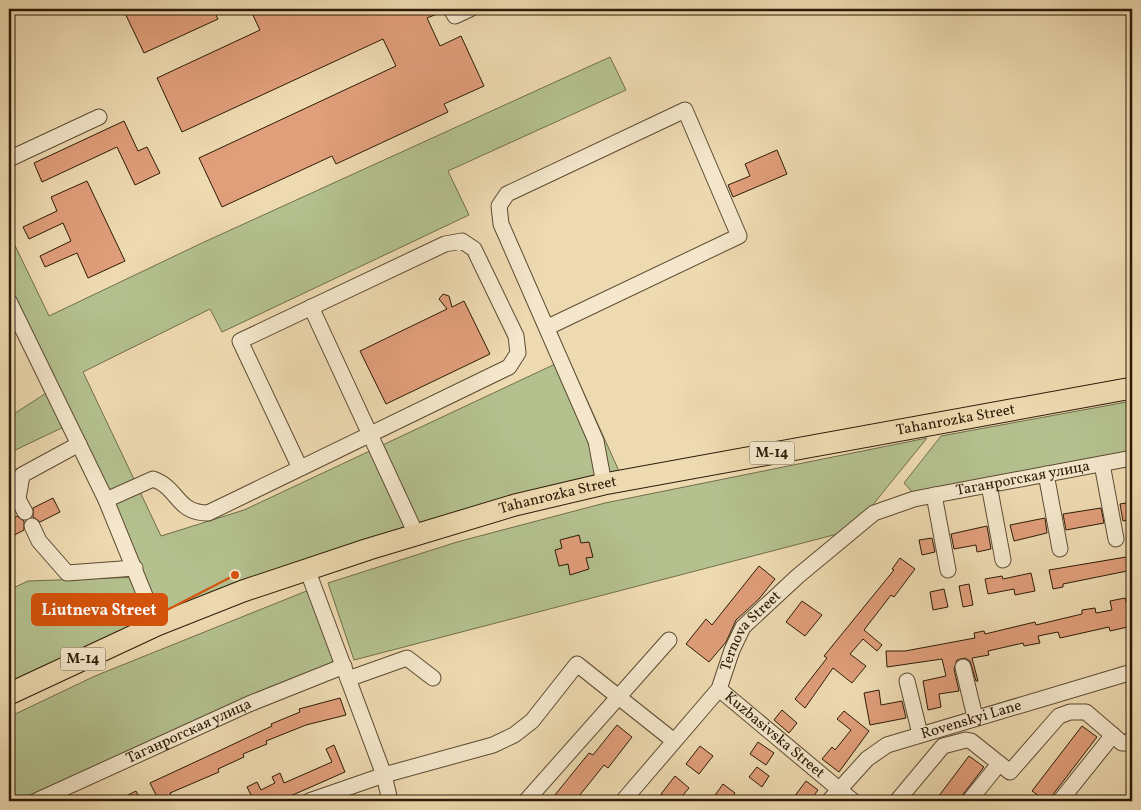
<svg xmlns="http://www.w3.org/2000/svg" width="1141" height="810" viewBox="0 0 1141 810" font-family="Vollkorn,serif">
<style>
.green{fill:#b4c18f;stroke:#706e4b}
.building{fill:#e09e7a;stroke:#2c1b07}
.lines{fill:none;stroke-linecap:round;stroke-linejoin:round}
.minor-casing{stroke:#5c4b32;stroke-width:17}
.highway-casing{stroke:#2c1b07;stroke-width:23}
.minor{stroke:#f4e7cc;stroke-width:15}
.highway{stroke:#eedab1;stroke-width:21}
.labels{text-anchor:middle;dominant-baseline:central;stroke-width:5;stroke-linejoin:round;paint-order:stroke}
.shield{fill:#f4e7cc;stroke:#685842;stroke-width:1}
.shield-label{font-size:14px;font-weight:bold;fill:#2c1b07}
.street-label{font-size:15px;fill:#2c1b07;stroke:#f4e7cc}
.leader{fill:none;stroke:#d5530c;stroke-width:2}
.callout-dot{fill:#d5530c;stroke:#f4e7cc;stroke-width:2}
.callout{fill:#d5530c;stroke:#d5530c;stroke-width:2}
.callout-label{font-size:16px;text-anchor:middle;font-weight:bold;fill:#fff}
</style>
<rect width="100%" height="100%" fill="#eedab1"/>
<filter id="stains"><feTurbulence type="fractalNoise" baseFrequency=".004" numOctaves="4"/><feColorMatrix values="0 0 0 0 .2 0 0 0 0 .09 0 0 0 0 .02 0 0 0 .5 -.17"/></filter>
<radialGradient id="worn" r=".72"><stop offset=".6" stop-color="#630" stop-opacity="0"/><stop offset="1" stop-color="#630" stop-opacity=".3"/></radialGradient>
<path class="green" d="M610,57L626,90L448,171L469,215L222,332L210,309L83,372L161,536L244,510L568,358L619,471L450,514L311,557L83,648L9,684V590L28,581L141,577L68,425L9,453V417L51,390L9,302V233L49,316L202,243Z
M1132,401V453L914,494L904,483L941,436Z
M927,438L867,512L845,532L354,660L328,583L457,542L605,503Z
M314,588L341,665L33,801H9V717L95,676Z"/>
<path class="building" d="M123,9H213L218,19L144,53Z
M250,9H442V12L427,18L440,46L461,36L484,86L444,104L448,112L336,164L332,156L222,207L199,158L396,66L383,39L182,132L157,78L260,30Z
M124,121L138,151L147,147L160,173L135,185L117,147L42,182L34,163Z
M777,150L787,174L733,197L728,185L750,176L745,164Z
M87,181L125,261L88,278L77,253L45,267L40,256L71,241L63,223L29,239L23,227L57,211L51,197Z
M443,294L449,296L452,307L464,301L490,354L386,404L360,351L447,309L439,299Z
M53,498L60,512L40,522L33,517V508Z
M1132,502V519L1123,521L1120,504Z
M1101,508L1104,523L1066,530L1063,514Z
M17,516L24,521V530L9,538V520Z
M1045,518L1047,533L1014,541L1010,525Z
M987,526L991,549L977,552L976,545L954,549L951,534Z
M579,535L581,543L589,542L593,557L586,558L589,569L570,575L568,564L559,566L555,550L562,548L560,540Z
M932,538L935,552L922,555L919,540Z
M1132,556V570L1063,584V587L1053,589L1049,570Z
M900,558L915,569L894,597L891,595L864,630L882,645L877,651L863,639L850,654L866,666L852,683L833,668L805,708L795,699L827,658L824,656L894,570L892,569Z
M759,566L775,579L759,599L736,620L726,642L709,662L686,644L706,619L712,625Z
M1031,573L1035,591L1015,595L1014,589L988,594L985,579L1002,576L1003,579Z
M969,584L973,605L963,607L959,586Z
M944,589L948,607L933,610L930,592Z
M1125,598L1127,605L1132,604V626L1110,631L1109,627L1060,638L1058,632L1038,636L1040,643L1024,646L1023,643L988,651L989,655L972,658L978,681H976L970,661L965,658L957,660L954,669L959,691L939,694L941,707L928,710L923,681L946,676L942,659L887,667L886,651H905L975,638L974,633L984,631L985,634L1035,622L1036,625L1082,614V610L1095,608L1096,613L1112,610L1110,601Z
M802,601L822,615L805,636L786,622Z
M879,690L881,705L902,701L906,718L870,725L864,693Z
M340,698L346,715L306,725L266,741L267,744L243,754L244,757L218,769L219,772L170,793L172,797L159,801L150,783L221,750L272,726L271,724L300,712L299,709Z
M782,710L797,723L789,733L774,720Z
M844,711L869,731L839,772L822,759L832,747L835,750L851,730L837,719Z
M617,725L632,737L608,768L604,765L575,801H550L589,753L593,755Z
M1082,726L1097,737L1048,801H1046L1032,791Z
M758,742L774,753L766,765L750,754Z
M334,745L345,772L279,801H254L247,787L257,782L261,790L275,783L272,777L280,773L284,783L332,762L326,749Z
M700,746L713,756L699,774L686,764Z
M969,756L984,767L958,801H935Z
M757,767L769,776L762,787L749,777Z
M675,776L689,788L678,801H671L661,794Z
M806,781L818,790L810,801H799L794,797Z
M723,784L735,793L729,801H711Z
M136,791L141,801H116Z"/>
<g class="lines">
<defs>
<g id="minor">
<path d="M451,9L455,16L470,9"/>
<path d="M9,159L99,117"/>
<path d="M9,301L106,500L157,625"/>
<path d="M311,307L416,534"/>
<path d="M548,327L739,236L685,110L507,194L499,206L501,224L596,441L604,484"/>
<path d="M1102,464L1116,539"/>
<path d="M1046,474L1060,549"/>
<path d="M989,485L1003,560"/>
<path d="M934,495L948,570"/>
<path d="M106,500L153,479C179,488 176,513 208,513L509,367L518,353L516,336L474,249L462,241L445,244L240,341L300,468"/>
<path d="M25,512L18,499L22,475L79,444"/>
<path d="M32,526L39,541L67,573L135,568"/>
<path d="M307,569L384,775L390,801"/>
<path d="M963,667L975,717"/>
<path d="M348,679L407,658L433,678"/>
<path d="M907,681L920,734"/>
<path id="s1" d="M719,689L853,801"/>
<path id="s2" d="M36,801L249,704L344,666"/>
<path d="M309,801L384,775L493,745L514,735L532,721L577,664L674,741"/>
<path d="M526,801L669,640"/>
<path id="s3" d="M623,801L719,689L732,650L743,627L798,576L874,513L914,499L1132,458"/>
<path id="s4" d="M829,801L867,759L887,745L1132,672"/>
<path d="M897,801L943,746L966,740L971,741L1010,772L1059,716L1070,712H1086L1122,743H1129L1132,738"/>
<path d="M969,801L999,764"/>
<path d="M1060,801L1113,735"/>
</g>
<g id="highway">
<path id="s5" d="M9,694L157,625L243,591L369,549L515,505L604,484L1132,388"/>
</g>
</defs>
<use href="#minor" class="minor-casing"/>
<use href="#highway" class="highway-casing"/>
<use href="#minor" class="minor"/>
<use href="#highway" class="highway"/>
</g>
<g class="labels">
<g class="shield">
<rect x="749.5" y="441.5" width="45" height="23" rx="4"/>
<rect x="60.5" y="647.5" width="45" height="23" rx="4"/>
</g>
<g class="shield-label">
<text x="772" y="453">М-14</text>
<text x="83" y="659">М-14</text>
</g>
<g class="street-label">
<text stroke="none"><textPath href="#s5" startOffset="990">Tahanrozka Street</textPath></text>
<text stroke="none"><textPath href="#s3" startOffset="541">Таганрогская улица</textPath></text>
<text stroke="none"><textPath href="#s5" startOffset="585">Tahanrozka Street</textPath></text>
<text stroke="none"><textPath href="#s3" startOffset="215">Ternova Street</textPath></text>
<text stroke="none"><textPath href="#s4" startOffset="169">Rovenskyi Lane</textPath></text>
<text stroke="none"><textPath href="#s2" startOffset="168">Таганрогская улица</textPath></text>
<text stroke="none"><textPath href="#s1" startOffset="72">Kuzbasivska Street</textPath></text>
</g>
</g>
<path class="leader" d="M235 575L167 610"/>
<circle class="callout-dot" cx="235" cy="575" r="5"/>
<rect class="callout" x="32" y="594" width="135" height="31" rx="5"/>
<g class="callout-label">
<text x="99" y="615">Liutneva Street</text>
</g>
<rect width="1141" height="810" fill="none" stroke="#eedab1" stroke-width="30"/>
<rect x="10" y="10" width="1121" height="790" fill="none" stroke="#2c1b07" stroke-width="2.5"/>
<rect x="15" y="15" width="1111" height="780" fill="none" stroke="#2c1b07"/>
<rect width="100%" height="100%" filter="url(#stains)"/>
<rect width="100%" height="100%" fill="url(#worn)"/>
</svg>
